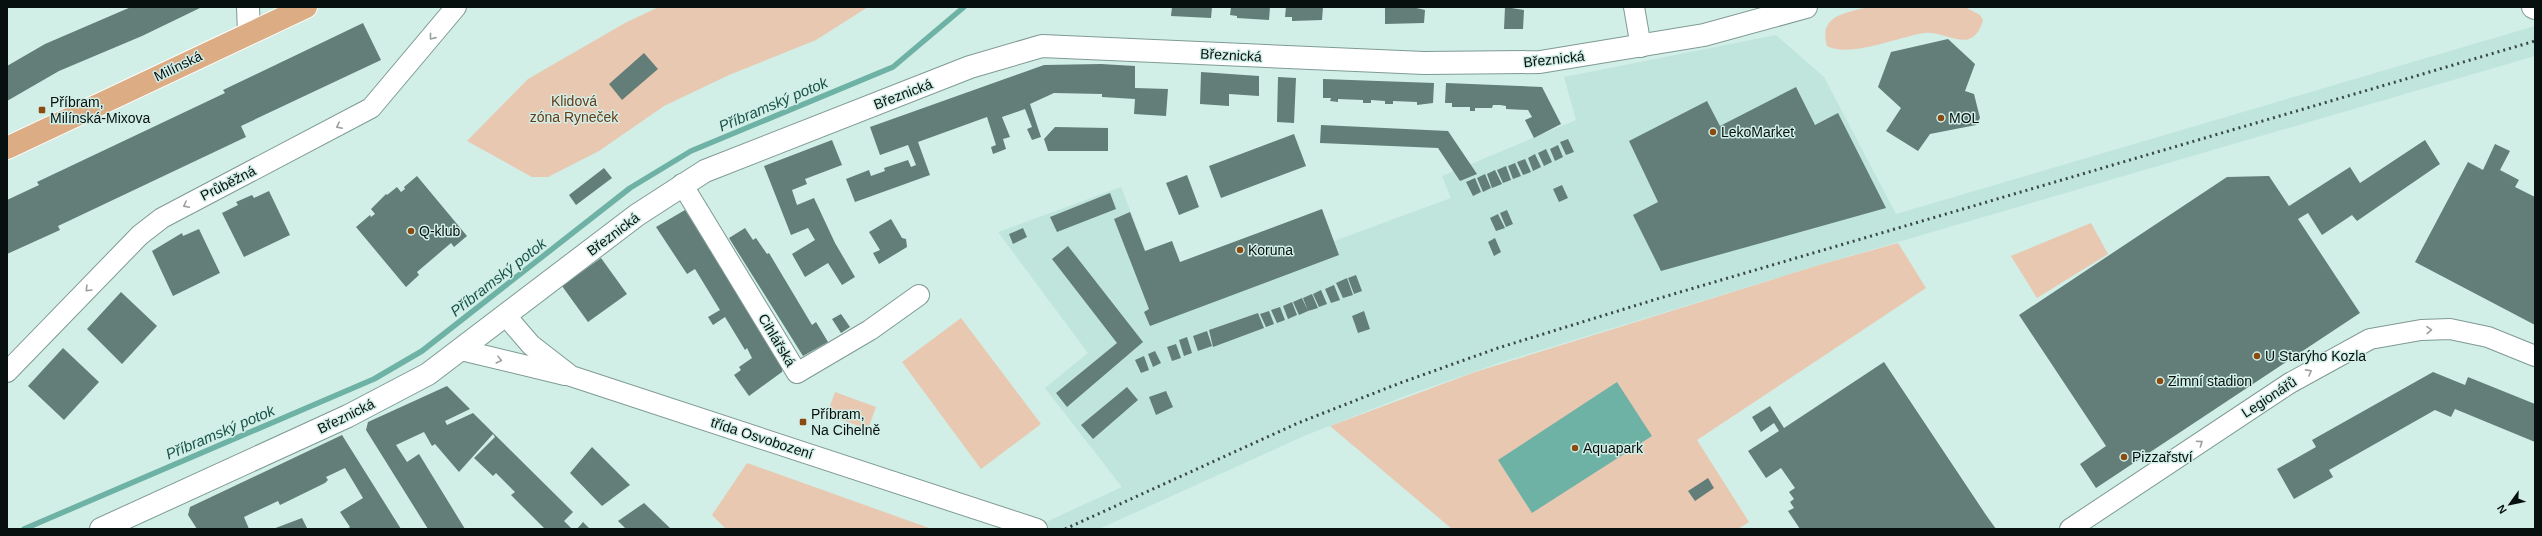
<svg xmlns="http://www.w3.org/2000/svg" width="2542" height="536" viewBox="0 0 2542 536" font-family="Helvetica,sans-serif">
<style>
.built{fill:#bfe5dc}
.green{fill:#e9c8b2}
.water{fill:#6eb2a5}
.lines{fill:none;stroke-linecap:round;stroke-linejoin:round}
.stream{stroke:#6eb2a5;stroke-width:5.5}
.building{fill:#637d78}
.street-casing{stroke:#7f9a94;stroke-width:22}
.secondary-casing{stroke:#7f9a94;stroke-width:24}
.primary-casing{stroke:#fff;stroke-width:24}
.street{stroke:#fff;stroke-width:20}
.secondary{stroke:#fff;stroke-width:22}
.primary{stroke:#dcac84;stroke-width:22}
.rail{stroke:#3a4845;stroke-width:3;stroke-dasharray:2 4;stroke-linecap:butt}
.oneway{stroke:#9c9f9f}
.poi-dot{fill:#8a4b11;stroke:#d1eee7;stroke-width:1.5}
.labels{text-anchor:middle;dominant-baseline:central;stroke-width:3;stroke-linejoin:round;paint-order:stroke}
.street-label{font-size:14px;fill:#07100e;stroke:#d1eee7}
.park-label{font-size:14px;fill:#673a14;stroke:#d1eee7}
.poi-label{font-size:14px;fill:#07100e;stroke:#d1eee7;text-anchor:start}
.water-label{font-size:15px;font-style:italic;fill:#175248;stroke:#d1eee7}
</style>
<rect width="100%" height="100%" fill="#d1eee7"/>
<path class="built" d="M2535,26V56L1819,265L1502,362L1405,396L1304,436L1099,529H1031L1122,487L1045,388L1088,353L998,232L1121,187L1166,303L1451,198L1442,176L1576,120L1564,77L1776,35L1824,77L1896,214Z"/>
<path class="green" d="M659,7H868L816,40L729,75L664,106L599,151L548,177H532L467,141L528,79L625,23Z
M1868,7H1965L1980,15L1983,20C1981,28 1977,36 1969,39C1959,43 1937,31 1924,33C1898,37 1850,58 1827,46C1818,15 1846,13 1868,7Z
M2091,223L2108,254L2037,298L2011,256Z
M1898,243L1926,288L1697,440L1749,522L1738,529H1452L1330,426L1475,372L1819,265Z
M961,318L1041,424L981,469L902,362Z
M835,392L876,407L868,429L827,415Z
M747,463L932,529H726L712,515Z"/>
<path class="water" d="M1617,382L1652,436L1532,513L1498,460Z"/>
<g class="lines">
<path class="stream" d="M24,529L374,379L422,351L630,188L691,151L893,67L964,7"/>
</g>
<path class="building" d="M131,7H202L142,36L59,71L7,101V66L45,44Z
M1172,7H1212L1211,18L1171,16Z
M1231,7H1270L1269,20L1237,18V16L1230,15Z
M1286,7H1323L1322,20L1292,21V17H1285Z
M1385,7H1412L1425,10L1424,23L1385,24Z
M1505,7L1524,10L1523,29H1504Z
M363,23L381,60L241,126L246,137L58,226L60,230L7,254V200L39,185L37,182L225,93L223,90Z
M1948,39L1975,64L1965,91L1974,94L1980,118L1976,125L1930,134L1918,151L1886,131L1901,108L1878,87L1891,52Z
M644,53L658,69L622,100L609,84Z
M1101,64L1135,66V88L1168,89L1166,116L1134,114L1135,99L1102,97V94L1054,93L1030,104L1041,137L1032,140L1027,129L1032,127L1025,109L1002,117L1010,137L1003,139L1006,149L993,154L991,147L996,145L987,117L918,142L930,175L855,202L846,179L869,170L871,176L885,171L884,168L908,160L911,167L916,165L908,145L880,155L870,127L1044,65Z
M1201,72L1259,76V96L1229,94V106L1200,104Z
M1278,77L1296,78L1294,123L1277,122Z
M1323,79L1434,83L1433,103L1417,105V102L1393,101V104H1385V101L1371,100V103H1363V100L1338,99V102L1330,101L1331,98H1323Z
M1446,83L1542,87L1561,124L1534,138L1525,120L1532,117L1528,110L1506,109V106L1500,105H1493L1492,108H1475V111H1470V107H1452V103H1445Z
M1796,87L1815,125L1838,113L1886,208L1661,271L1633,215L1658,202L1629,141L1707,101L1720,126Z
M1321,125L1448,131L1477,174L1460,181L1438,148L1320,143Z
M1055,127L1108,128V151H1048L1044,139Z
M1294,134L1306,166L1221,198L1209,166Z
M1568,139L1574,152L1566,155L1560,142Z
M832,140L842,165L805,179L807,184L792,190L797,205L814,198L835,243L855,277L842,285L828,263L805,277L792,254L815,240L808,228L791,235L764,166Z
M2425,140L2440,164L2357,221L2352,215L2322,235L2308,213L2298,219L2360,313L2096,488L2080,464L2106,446L2019,315L2227,177L2269,176L2289,206L2350,167L2360,183Z
M2495,144L2510,151L2500,170L2519,180L2515,187L2535,197V325L2415,262L2468,162L2483,170Z
M1558,145L1563,157L1555,161L1550,149Z
M1546,149L1552,162L1544,166L1538,153Z
M1535,154L1541,167L1533,171L1528,158Z
M1525,159L1531,172L1523,175L1517,162Z
M1515,163L1521,176L1513,179L1508,166Z
M1506,166L1511,180L1503,183L1497,170Z
M604,168L612,178L576,205L569,195Z
M1495,170L1502,184L1492,188L1487,174Z
M1485,174L1491,188L1483,192L1477,178Z
M1187,175L1199,207L1179,215L1166,183Z
M417,176L467,236L454,247L451,243L417,272L419,275L406,287L356,227L370,215L371,217L375,214L371,209L386,194L387,195L397,187L401,192L405,189L404,187Z
M1475,178L1481,192L1473,196L1466,182Z
M1562,185L1568,198L1559,202L1553,189Z
M269,191L290,235L244,257L222,213L238,205L236,202L252,195L254,198Z
M1110,193L1116,209L1057,232L1050,217Z
M1322,209L1339,255L1150,326L1144,312L1149,309L1114,219L1130,212L1145,251L1172,241L1180,262Z
M685,210L783,367L782,372L749,396L734,375L741,370L739,367L752,358L747,348L745,350L725,317L713,325L708,317L720,310L695,269L687,274L656,227Z
M1507,210L1513,224L1506,227L1500,213Z
M1498,214L1505,228L1496,231L1490,218Z
M891,219L902,238L906,239L907,247L879,264L873,253L880,250L869,232Z
M745,228L753,240L756,238L767,254L769,253L812,325L816,322L828,342L803,356L729,238Z
M1023,228L1027,237L1013,244L1009,234Z
M199,229L220,273L173,296L152,251L182,233L183,236Z
M1495,238L1501,252L1494,256L1488,242Z
M1068,246L1143,342L1067,407L1056,393L1117,343L1052,259Z
M601,258L627,294L588,322L562,286Z
M1356,275L1362,291L1354,294L1348,278Z
M1347,278L1353,295L1343,298L1336,283Z
M1334,285L1340,300L1331,303L1325,289Z
M1321,290L1327,304L1319,307L1313,294Z
M121,292L157,326L122,364L87,329Z
M1312,294L1318,308L1308,311L1303,298Z
M1302,298L1308,311L1299,315L1293,302Z
M1292,302L1297,315L1288,319L1283,306Z
M1280,307L1285,320L1277,323L1271,310Z
M1269,311L1274,324L1266,327L1260,314Z
M1364,311L1370,329L1358,333L1352,316Z
M1258,313L1264,328L1213,347L1209,330Z
M841,314L850,327L841,333L832,319Z
M1207,331L1212,346L1198,351L1193,336Z
M1187,337L1192,353L1184,356L1179,340Z
M1176,344L1181,358L1172,361L1167,347Z
M63,348L99,382L64,420L28,386Z
M1155,351L1161,363L1153,367L1148,354Z
M1144,356L1149,370L1141,373L1135,360Z
M1884,362L1986,515L1996,529H1800L1788,511L1794,508L1790,502L1794,499L1789,492L1795,488L1781,468L1766,478L1748,451L1779,431L1774,423L1761,432L1752,417L1770,406L1784,428Z
M2433,372L2465,385L2468,377L2535,404V442L2455,409L2451,417L2435,410L2329,470L2333,477L2294,499L2277,469L2316,447L2312,440Z
M447,386L470,409L445,421L447,425L473,413L573,512L564,521L572,529H545L511,495L515,492L496,473L493,476L474,458L495,437L493,434L459,472L435,444L432,446L424,432L396,445L407,462L419,454L465,529H428L366,430L368,422Z
M1127,387L1138,400L1093,439L1081,425Z
M1166,391L1173,407L1156,415L1149,397Z
M342,435L401,529H347L350,527L340,512L363,498L345,468L326,477L328,480L325,483L280,505L278,501L244,517L249,529H197L188,515L190,507Z
M592,447L630,485L602,506L570,473Z
M1708,478L1714,488L1695,501L1688,491Z
M644,503L671,529H626L618,521Z
M302,518L307,528L305,529H273Z
M583,522L590,529H577Z"/>
<g class="lines">
<defs>
<path id="street" d="M1634,7L1641,47
M682,184L797,373L870,330L919,295
M506,316L531,345L571,376L1037,529
M461,350L565,375
M7,372L140,235L162,218L371,108L456,7
M2070,529L2290,383L2370,339L2421,330L2450,329L2488,337L2535,356"/>
<path id="secondary" d="M248,7L249,33
M2533,7L2535,8
M101,529L348,416L428,374L637,215L705,171L970,67L1042,46L1424,63L1540,62L1704,35L1806,7"/>
<path id="primary" d="M7,148L306,7"/>
</defs>
<use href="#street" class="street-casing"/>
<use href="#secondary" class="secondary-casing"/>
<use href="#primary" class="primary-casing"/>
<use href="#street" class="street"/>
<use href="#secondary" class="secondary"/>
<use href="#primary" class="primary"/>
<path class="rail" d="M1065,529L1298,423L1400,383L1498,348L1660,298L2535,41"/>
</g>
<defs><path id="oneway-chevron" d="M-2-3.5L2.5 0L-2 3.5" fill="none" stroke-width="1.6" stroke-linecap="round" stroke-linejoin="round"/></defs>
<g class="oneway">
<use href="#oneway-chevron" transform="translate(432 37) rotate(129)"/>
<use href="#oneway-chevron" transform="translate(339 126) rotate(153)"/>
<use href="#oneway-chevron" transform="translate(186 205) rotate(153)"/>
<use href="#oneway-chevron" transform="translate(88 289) rotate(134)"/>
<use href="#oneway-chevron" transform="translate(2429 330) rotate(-1)"/>
<use href="#oneway-chevron" transform="translate(499 360) rotate(14)"/>
<use href="#oneway-chevron" transform="translate(2309 372) rotate(-29)"/>
<use href="#oneway-chevron" transform="translate(2200 443) rotate(-34)"/>
</g>
<g class="poi-dot">
<rect x="38" y="106" width="8" height="8" rx="2"/>
<circle cx="1941" cy="118" r="4"/>
<circle cx="1713" cy="132" r="4"/>
<circle cx="411" cy="231" r="4"/>
<circle cx="1240" cy="250" r="4"/>
<circle cx="2257" cy="356" r="4"/>
<circle cx="2160" cy="381" r="4"/>
<rect x="799" y="418" width="8" height="8" rx="2"/>
<circle cx="1575" cy="448" r="4"/>
<circle cx="2124" cy="457" r="4"/>
</g>
<g class="labels">
<g class="street-label">
<text transform="translate(1231 55) rotate(3)">Březnická</text>
<text transform="translate(1554 59) rotate(-6)">Březnická</text>
<text transform="translate(178 66) rotate(-26)">Milínská</text>
<text transform="translate(903 94) rotate(-21)">Březnická</text>
<text transform="translate(228 183) rotate(-27)">Průběžná</text>
<text transform="translate(613 234) rotate(-37)">Březnická</text>
<text transform="translate(777 340) rotate(59)">Cihlářská</text>
<text transform="translate(2269 397) rotate(-33)">Legionářů</text>
<text transform="translate(346 416) rotate(-26)">Březnická</text>
<text transform="translate(762 438) rotate(18)">třída Osvobození</text>
</g>
<g class="park-label">
<text x="574" y="101">Klidová<tspan x="574" dy="16">zóna Ryneček</tspan></text>
</g>
<g class="poi-label">
<text x="50" y="102">Příbram,<tspan x="50" dy="16">Milínská-Mixova</tspan></text>
<text x="1949" y="118">MOL</text>
<text x="1721" y="132">LekoMarket</text>
<text x="419" y="231">Q-klub</text>
<text x="1248" y="250">Koruna</text>
<text x="2265" y="356">U Starýho Kozla</text>
<text x="2168" y="381">Zimní stadion</text>
<text x="811" y="414">Příbram,<tspan x="811" dy="16">Na Cihelně</tspan></text>
<text x="1583" y="448">Aquapark</text>
<text x="2132" y="457">Pizzařství</text>
</g>
<g class="water-label">
<text transform="translate(773 104) rotate(-23)">Příbramský potok</text>
<text transform="translate(498 277) rotate(-38)">Příbramský potok</text>
<text transform="translate(220 432) rotate(-23)">Příbramský potok</text>
</g>
</g>
<rect width="2542" height="536" fill="none" stroke="#07100e" stroke-width="16"/>
<g transform="translate(2510 504) rotate(237)" stroke="#d1eee7" stroke-width="3" paint-order="stroke">
<path d="M0-3L7 15L0 10L-7 15Z" fill="#07100e"/>
<text y="-6" font-size="11" font-weight="bold" text-anchor="middle" fill="#07100e">N</text>
</g>
</svg>
